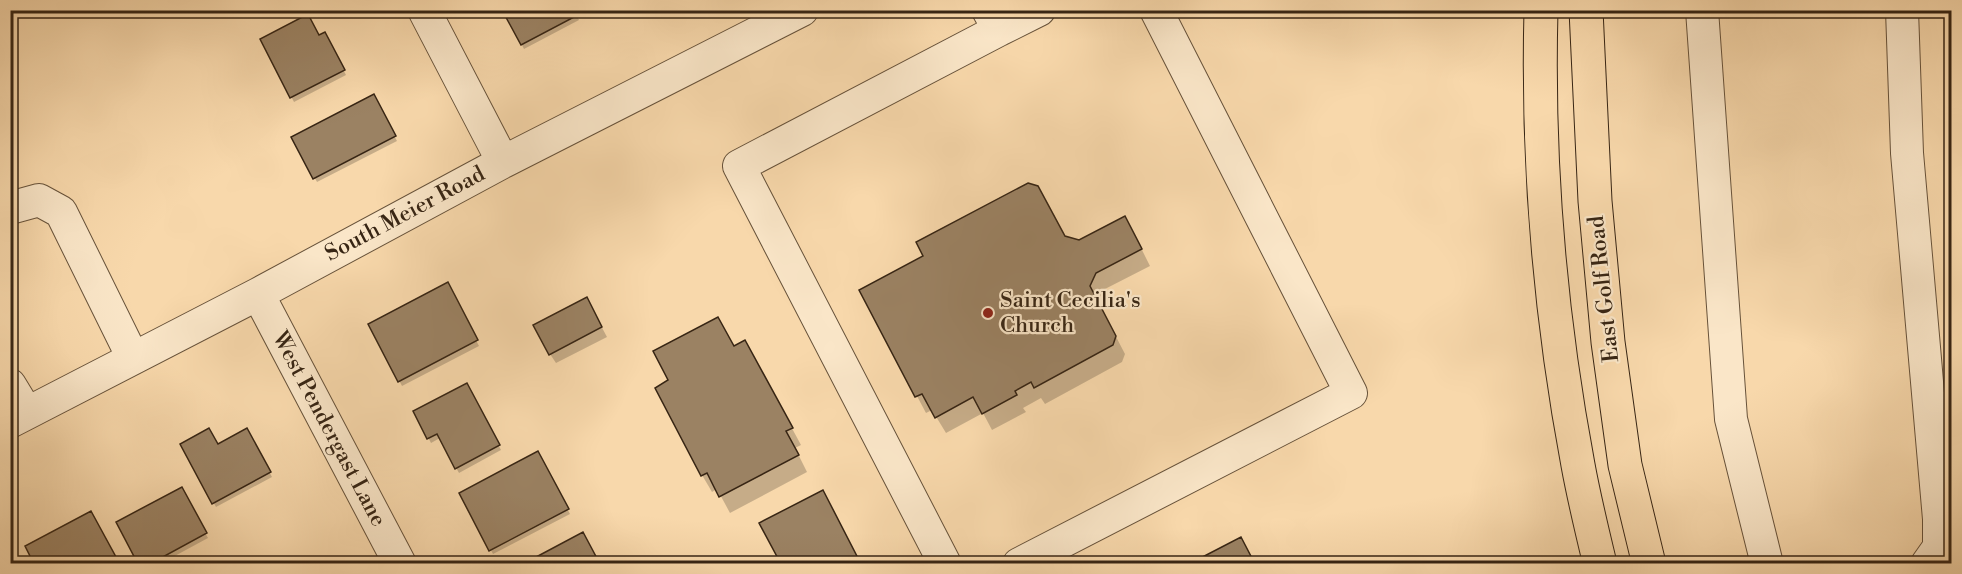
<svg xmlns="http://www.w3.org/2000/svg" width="1962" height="574" viewBox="0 0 1962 574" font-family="'Libre Bodoni',serif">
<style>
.shadow{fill:#0003}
.building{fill:#9b8263;stroke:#372514;stroke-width:1.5}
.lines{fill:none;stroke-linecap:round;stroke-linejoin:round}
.minor-casing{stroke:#67523a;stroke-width:34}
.major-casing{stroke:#372514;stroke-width:35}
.minor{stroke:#fae6c8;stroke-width:32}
.major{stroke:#f8d8ab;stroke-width:33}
.poi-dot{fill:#8f2418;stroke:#fae6c8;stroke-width:2}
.labels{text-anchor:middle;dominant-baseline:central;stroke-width:4.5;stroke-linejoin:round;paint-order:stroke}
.street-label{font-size:22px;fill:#372514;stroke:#fae6c8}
.poi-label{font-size:22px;fill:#372514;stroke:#fae6c8;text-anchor:start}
</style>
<rect width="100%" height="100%" fill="#f8d8ab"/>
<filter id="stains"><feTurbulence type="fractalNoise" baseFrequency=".00333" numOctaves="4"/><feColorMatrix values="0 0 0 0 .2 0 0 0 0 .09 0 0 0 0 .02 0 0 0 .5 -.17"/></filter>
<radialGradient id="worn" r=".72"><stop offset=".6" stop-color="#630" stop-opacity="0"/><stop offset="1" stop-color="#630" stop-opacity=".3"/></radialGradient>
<path class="shadow" d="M504,10H574L579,20L524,49Z
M325,34L346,75L294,102L262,40L319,37Z
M373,96L397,141L317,182L293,138Z
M1134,234L1150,266L1105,289L1099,304L1125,354L1122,362L1045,404L1041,398L1023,408L1026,412L992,430L983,413L946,433L932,410L926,413L861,291L1065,238L1079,242Z
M447,284L479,346L402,386L370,325Z
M592,309L607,337L556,363L550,354Z
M734,348L754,358L801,445L795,448L807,472L730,513L717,489L712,492L702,475Z
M466,385L501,450L459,473L440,438L431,443L415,412Z
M247,430L272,477L216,507L182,445L217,446Z
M538,453L570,514L493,554L461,493Z
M181,489L208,538L160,564H139Z
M90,513L117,562L36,564Z"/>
<path class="building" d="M502,10H575L578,15L521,45Z
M308,14L319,35L325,32L345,70L290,98L260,39Z
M374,94L396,136L313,179L291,137Z
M1028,183L1038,186L1065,236L1079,240L1125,216L1142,249L1096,273L1090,286L1116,336L1113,345L1034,388L1031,382L1015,391L1017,395L982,414L973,397L935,418L922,394L915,397L859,290L923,256L916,242Z
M448,282L478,340L398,382L368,324Z
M587,297L602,327L549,355L533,325Z
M718,317L734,346L745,340L793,428L786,431L799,455L719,497L707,473L701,476L655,388L668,380L653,351Z
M467,383L500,445L455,469L437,434L427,439L413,411Z
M209,428L218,444L247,428L271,472L212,504L180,444Z
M538,451L569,509L489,551L459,493Z
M182,487L207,533L150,564H138L116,522Z
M823,490L861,564H781L759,523Z
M91,511L116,557L104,564H34L25,546Z
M583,532L600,564H523Z
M1241,537L1255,564H1189Z"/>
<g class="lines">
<defs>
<path id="minor" d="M424,10L503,162
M988,10L999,30L1039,10
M1702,10L1731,419L1767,564
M1902,10L1907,153L1939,519V547L1927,564
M10,208L39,200L61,212L133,358
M258,294L400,564
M10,385L27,413
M10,422L258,294L503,162L802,10
M945,564L739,166L999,30
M1019,564L1351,393L1156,10"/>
<path id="major" d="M1541,10C1537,162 1550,316 1578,465C1584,498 1592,531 1600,564
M1586,10L1595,201L1608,342L1625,465L1649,564"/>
</defs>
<use href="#minor" class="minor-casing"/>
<use href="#major" class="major-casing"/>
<use href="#minor" class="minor"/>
<use href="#major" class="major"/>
</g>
<circle class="poi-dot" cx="988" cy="313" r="6"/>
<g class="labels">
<g class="street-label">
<text transform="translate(405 214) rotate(-28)">South Meier Road</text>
<text transform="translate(1604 289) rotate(-96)">East Golf Road</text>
<text transform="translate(329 429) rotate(62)">West Pendergast Lane</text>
</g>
<g class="poi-label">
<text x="1000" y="300">Saint Cecilia's<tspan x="1000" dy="25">Church</tspan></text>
</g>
</g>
<rect width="1962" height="574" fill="none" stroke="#f8d8ab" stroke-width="36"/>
<rect x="12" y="12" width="1938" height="550" fill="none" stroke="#372514" stroke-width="3"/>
<rect x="18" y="18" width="1926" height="538" fill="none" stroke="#372514" stroke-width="1.5"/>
<rect width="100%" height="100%" filter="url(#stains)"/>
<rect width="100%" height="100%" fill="url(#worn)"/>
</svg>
